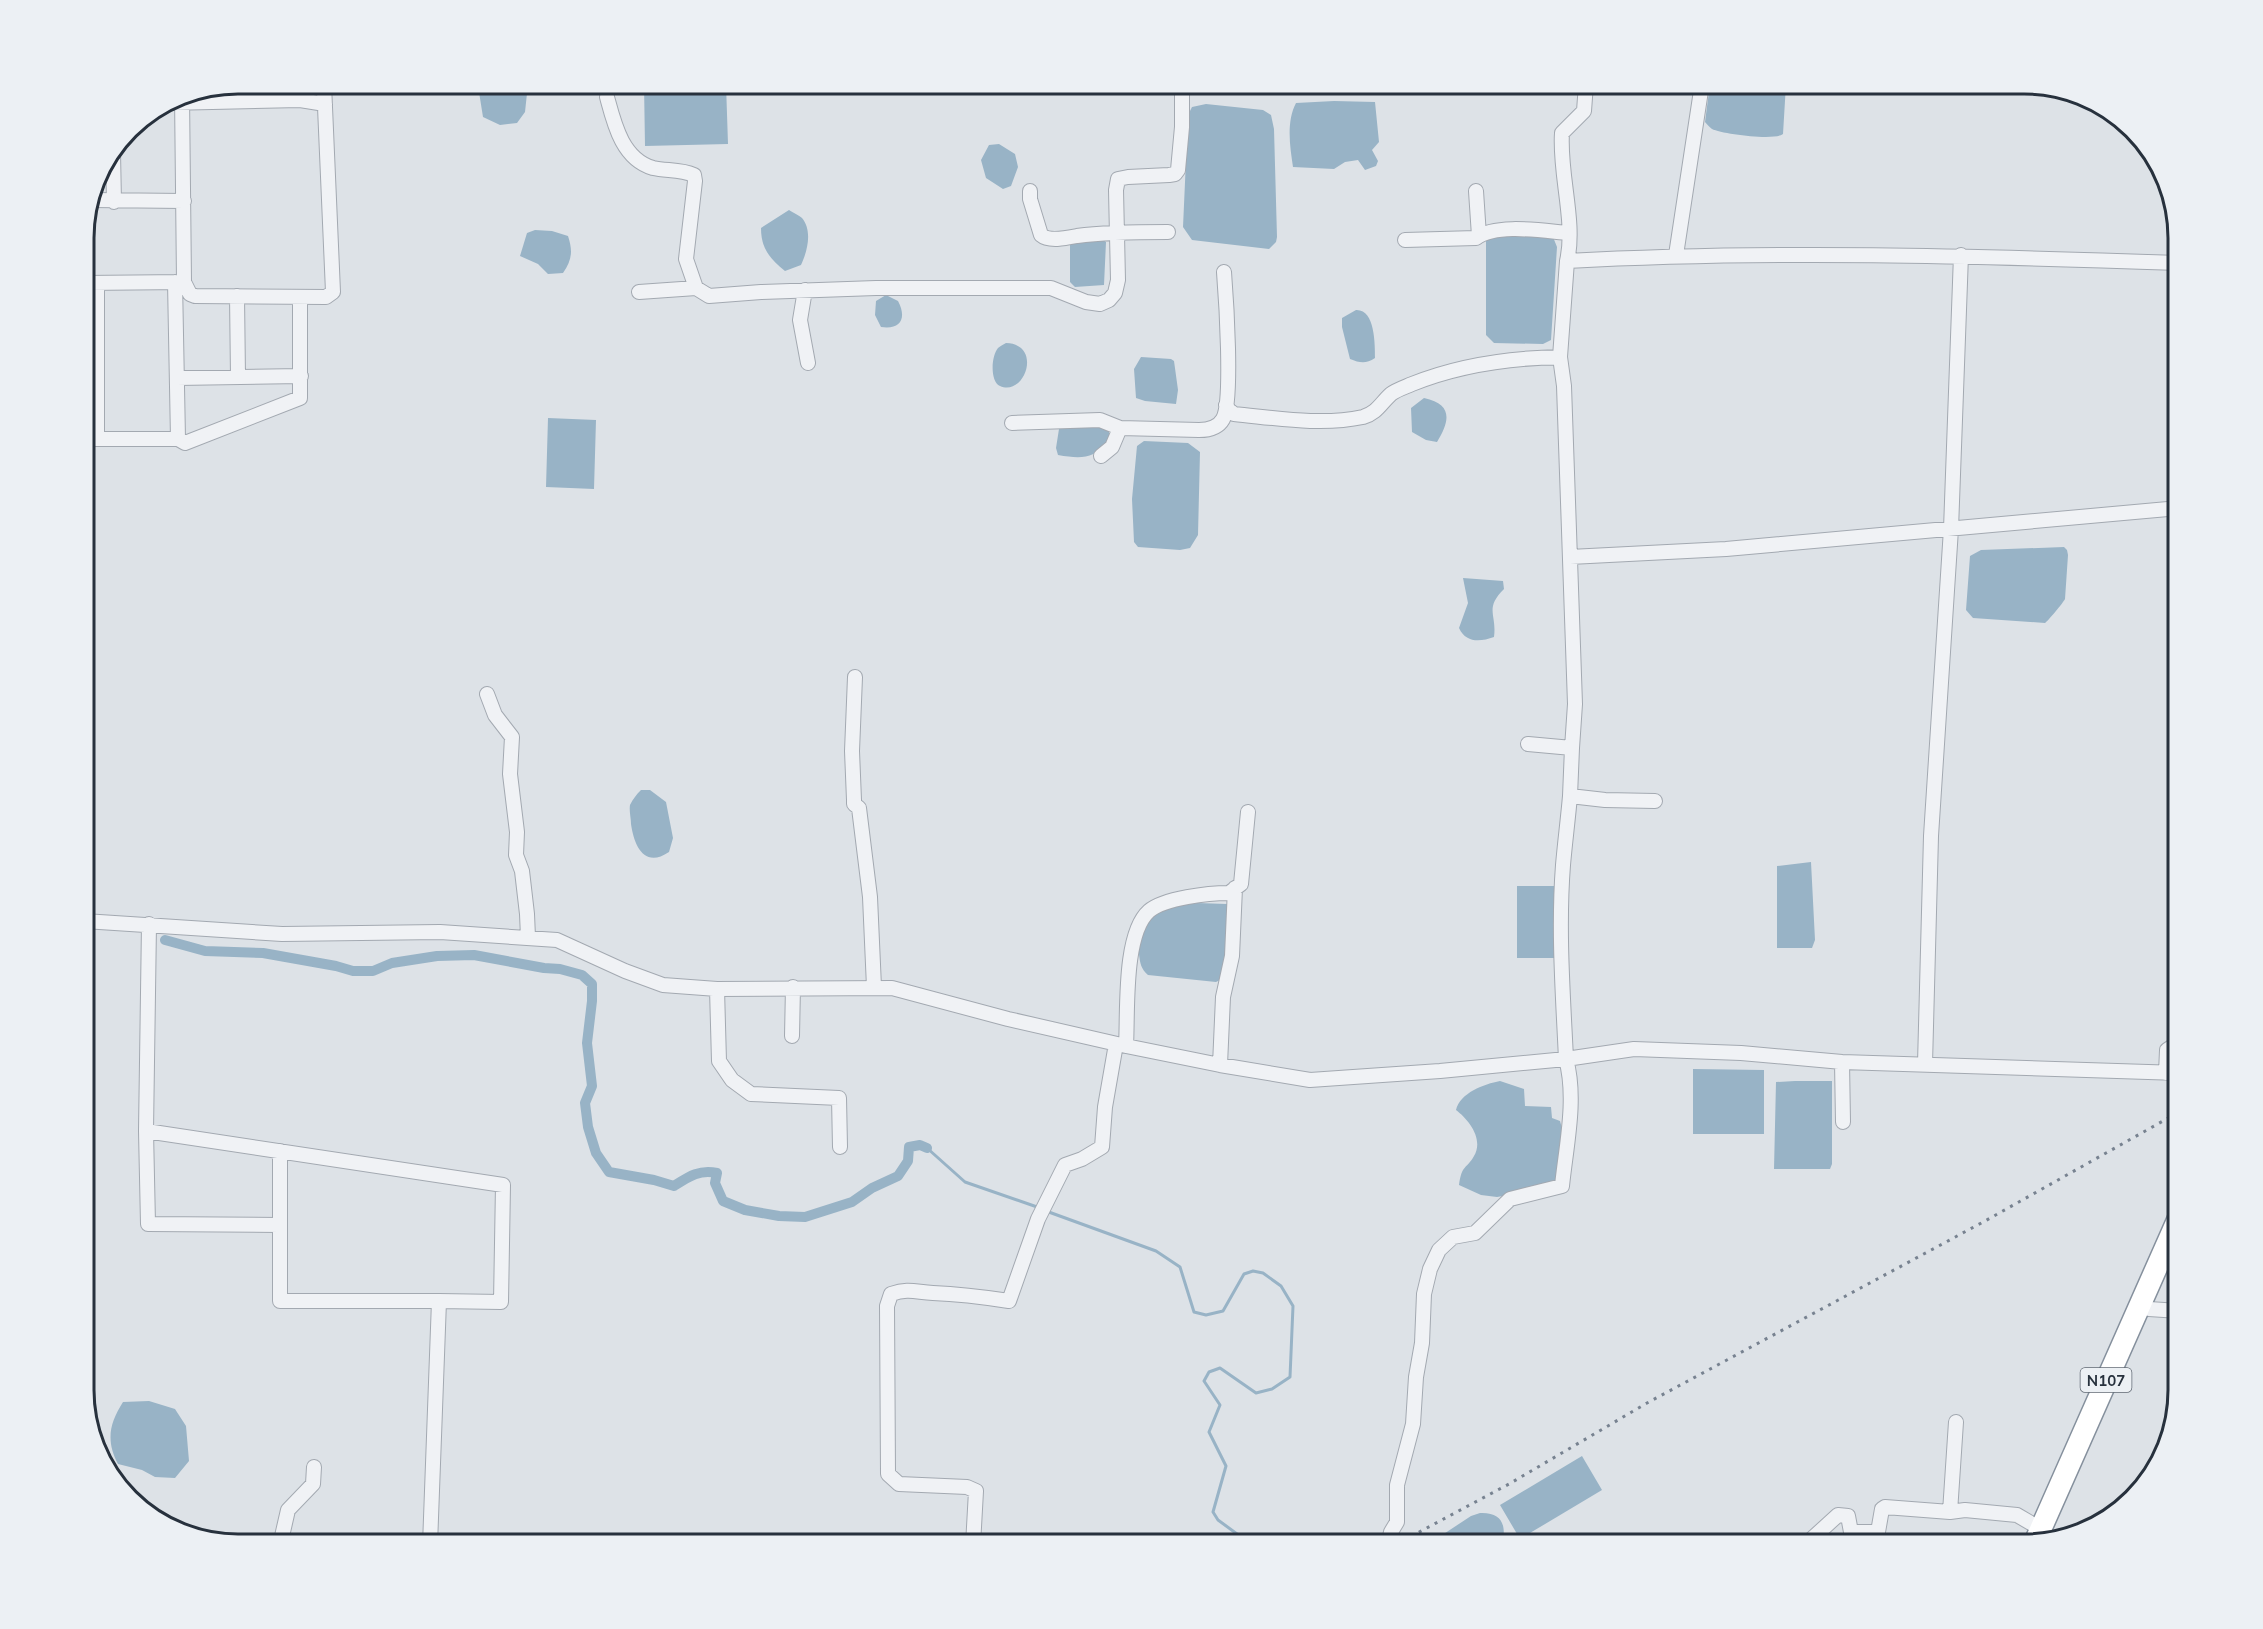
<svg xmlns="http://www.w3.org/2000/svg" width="2263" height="1629" viewBox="0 0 2263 1629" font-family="Mulish,sans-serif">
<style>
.water{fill:#98b3c6}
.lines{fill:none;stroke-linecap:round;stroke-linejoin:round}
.stream{stroke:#98b3c6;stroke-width:3}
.canal{stroke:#98b3c6;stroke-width:10}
.minor-casing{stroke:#a3a9b1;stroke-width:16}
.highway-casing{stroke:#85909d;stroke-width:24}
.minor{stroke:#f0f2f5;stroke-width:14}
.highway{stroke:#fff;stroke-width:21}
.rail{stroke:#778290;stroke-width:3;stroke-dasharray:3 6;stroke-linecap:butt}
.labels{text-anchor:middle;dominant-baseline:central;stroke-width:4.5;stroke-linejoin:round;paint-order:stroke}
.shield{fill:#ecf0f4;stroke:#626a74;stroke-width:1.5}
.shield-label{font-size:15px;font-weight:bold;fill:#27313d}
.rim{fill:none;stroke:#27313d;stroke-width:3}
</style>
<rect width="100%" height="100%" fill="#dde2e7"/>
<path class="water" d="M482,84H528L525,112L517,123L500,125L483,117L479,92Z
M644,84H726L728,144L645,146Z
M1710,84H1786L1783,134C1775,141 1722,134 1712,129C1709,127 1707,124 1705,122Z
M1334,101L1375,102L1379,142L1372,150L1378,161L1376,166L1365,170L1358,160L1345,162L1334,169L1293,167C1290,147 1286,122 1296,103Z
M1206,104L1263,110L1271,115L1274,129L1277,237L1276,242L1269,249L1192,240L1183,227L1188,115L1192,107Z
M999,144L1015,154L1018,167L1011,186L1003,189L986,178L981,160L989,145Z
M789,210C793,213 799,215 802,218C813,231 807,252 801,265L785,271C769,258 761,248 761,228Z
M535,230L552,231L568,236C573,251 572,260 563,273L548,274L538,264L520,256L527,233Z
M1494,233L1553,237L1557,247L1551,340L1543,344L1494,343L1486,335V241Z
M1070,240H1103L1106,242L1104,285L1075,287L1070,282Z
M886,295L898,301C907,318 901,330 881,327L875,315L876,301Z
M1356,310C1375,309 1375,344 1375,358C1366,364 1360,363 1350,359L1342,327V318Z
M1006,343C1043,344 1025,397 1000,386C990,382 991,356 998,348C1000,346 1003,345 1006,343Z
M1141,357L1171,359L1174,361L1178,390L1176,404L1145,401L1136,398L1134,369Z
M1424,398C1453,404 1450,421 1437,442L1426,440L1412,432L1411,408Z
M548,418L596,420L594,489L546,487Z
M1096,424L1109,429V443C1092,459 1081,459 1058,455L1056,448L1059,429L1065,425Z
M1144,441L1188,443L1200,452L1198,535L1190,548L1180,550L1138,547L1134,542L1132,499L1137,446Z
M2064,547L2067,550L2068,555L2065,599C2063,603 2048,621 2045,623L1973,618L1966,610L1970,556L1981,550Z
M1463,578L1503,581L1504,589C1484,609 1497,614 1494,637C1480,642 1466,643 1459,628L1468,603Z
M641,790H650L666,802L673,838L669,852C644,869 634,845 631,824C631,818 629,811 630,805C633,799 636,795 641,790Z
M1811,862L1815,940L1812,948H1777V866Z
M1517,886H1554V958H1517Z
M1197,903L1227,904L1232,908L1222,979L1216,982L1148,975C1141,969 1140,963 1139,954C1133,915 1166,907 1197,903Z
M1693,1069L1764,1070V1134H1693Z
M1500,1081L1524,1089L1525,1106L1551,1107L1552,1118L1560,1121L1563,1132L1557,1178L1554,1182L1526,1192L1497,1197L1481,1195L1459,1185C1462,1164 1466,1170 1474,1156C1484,1139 1469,1120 1456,1110C1460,1093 1484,1084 1500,1081Z
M1795,1081H1832V1164L1830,1169H1774L1776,1082Z
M149,1401L175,1409L186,1426L189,1461L175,1478L155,1477L142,1470L118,1464C106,1441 109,1424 123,1402Z
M1582,1456L1602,1490L1520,1539L1500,1505Z
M1480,1513C1502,1512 1507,1525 1502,1545H1427L1471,1516Z"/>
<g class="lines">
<path class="stream" d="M927,1148L965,1182L1040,1208
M1046,1211L1156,1251L1180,1267L1194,1312L1206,1315L1223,1311L1244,1274L1253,1271L1263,1273L1281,1286L1293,1306L1290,1377L1272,1389L1256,1393L1220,1368L1209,1372L1204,1381L1220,1405L1209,1432L1226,1466L1213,1512L1218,1520L1248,1542L1249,1545"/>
<path class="canal" d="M165,940L205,951L263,953L336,966L353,971H373L392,963L437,956L474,955L544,968L560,969L582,975L592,984V1001L587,1043L592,1086L585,1103L588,1127L596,1153L609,1172L654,1180L674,1186C688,1177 699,1169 717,1173L715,1183L723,1201L745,1210L779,1216L805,1217L852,1202L872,1188L898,1176L908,1161L909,1147L920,1145L927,1148"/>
<defs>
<path id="minor" d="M607,97C614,123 622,159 653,168C666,171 681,169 694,175L695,181L686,259L696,288L709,296L761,292L876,288H1051L1086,302L1100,304L1109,300L1115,293L1118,280L1116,190L1118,179L1128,177L1169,175L1175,174L1178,170L1182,127V84
M168,103L300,100L325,104
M113,153L114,202
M1030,191V199L1041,235C1049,242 1067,238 1077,236C1107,232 1138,232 1168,232
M1476,191L1479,236
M92,200L184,201
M1405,240L1476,238C1497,223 1543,231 1569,233
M1676,255L1702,84
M1567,261C1576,222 1559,174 1562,133L1584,111L1586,84
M175,282L178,439L185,443L300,398V297
M184,282L190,294L195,296L326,297L333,292L324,84
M84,283L184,282L182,95
M97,283V439
M805,290L800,320L808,363
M639,292L696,288
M237,296L238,377
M1560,357L1564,386L1575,704L1572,748
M177,378L301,376
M1226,405L1229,410L1234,414C1276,418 1321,426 1363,417C1377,413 1381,403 1391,394C1396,390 1405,387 1412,384C1459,365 1510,358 1560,357L1567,261C1771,250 1975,256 2179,263
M1012,423L1100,420L1120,428L1199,430C1208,430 1218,428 1223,419C1233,401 1226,297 1224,272
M84,439H178
M1101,456L1112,447L1120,428
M1570,557L1726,549L2179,508
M855,677L852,751L854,800V804L859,808L870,897L874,987
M487,694L495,715L512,737L510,774L517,832L516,855L522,871L527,914L528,937
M1528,744L1572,748L1570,796
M84,921L282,934L440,932L557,940L625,971L663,985L717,989L892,988L1008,1019L1126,1046C1128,1013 1123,934 1149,911C1164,898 1209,893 1229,893L1241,884L1248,812
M149,924L146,1131L503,1185L501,1302L439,1301L430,1545
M717,989L719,1061L732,1080L751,1094L839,1098L840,1147
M792,1036L793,987
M1126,1046L1220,1065L1310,1080L1440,1071L1566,1059C1563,995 1558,930 1563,865C1565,842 1568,819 1570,796L1605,800L1655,801
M1842,1062L1843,1122
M1925,1064L1931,836L1951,529L1961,255
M1220,1065L1223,997L1232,956L1235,888
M2166,1073L2167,1050L2179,1042
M146,1131L148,1224L280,1225
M280,1151V1301H439
M2149,1309L2179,1311
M1950,1512L1956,1422
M280,1545L288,1510L313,1484L314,1467
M973,1545L976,1491L967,1487L899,1484L888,1474L887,1306L891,1294C909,1288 915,1292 933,1293C959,1294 983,1297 1009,1301L1038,1219L1065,1165L1082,1159L1102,1147L1105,1107L1116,1044
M1388,1545L1391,1532L1397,1522V1485L1413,1424L1416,1377L1422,1343L1424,1294L1430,1269L1439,1250L1453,1237L1475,1233L1510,1199L1562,1186C1566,1146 1577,1099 1566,1059L1634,1049L1741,1053L1842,1062L2179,1073
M1805,1545L1838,1515L1848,1516L1851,1532H1878L1882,1509L1885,1507L1950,1512L1965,1510L2017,1515L2041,1529"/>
<path id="highway" d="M2035,1542L2179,1217"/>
</defs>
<use href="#minor" class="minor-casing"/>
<use href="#highway" class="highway-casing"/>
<use href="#minor" class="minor"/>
<use href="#highway" class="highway"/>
<path class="rail" d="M1395,1545L1509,1484L1647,1403L1985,1221L2179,1112"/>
</g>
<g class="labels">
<rect class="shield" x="2080.5" y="1368" width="51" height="24" rx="4.5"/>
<g class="shield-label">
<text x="2106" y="1380">N107</text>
</g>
</g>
<path d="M0 0H2263V1629H0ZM238 94H2024A144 144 0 0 1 2168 238V1390A144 144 0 0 1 2024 1534H238A144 144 0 0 1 94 1390V238A144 144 0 0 1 238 94Z" fill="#ecf0f4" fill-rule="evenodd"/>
<path class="rim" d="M238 94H2024A144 144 0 0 1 2168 238V1390A144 144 0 0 1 2024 1534H238A144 144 0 0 1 94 1390V238A144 144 0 0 1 238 94Z"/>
</svg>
